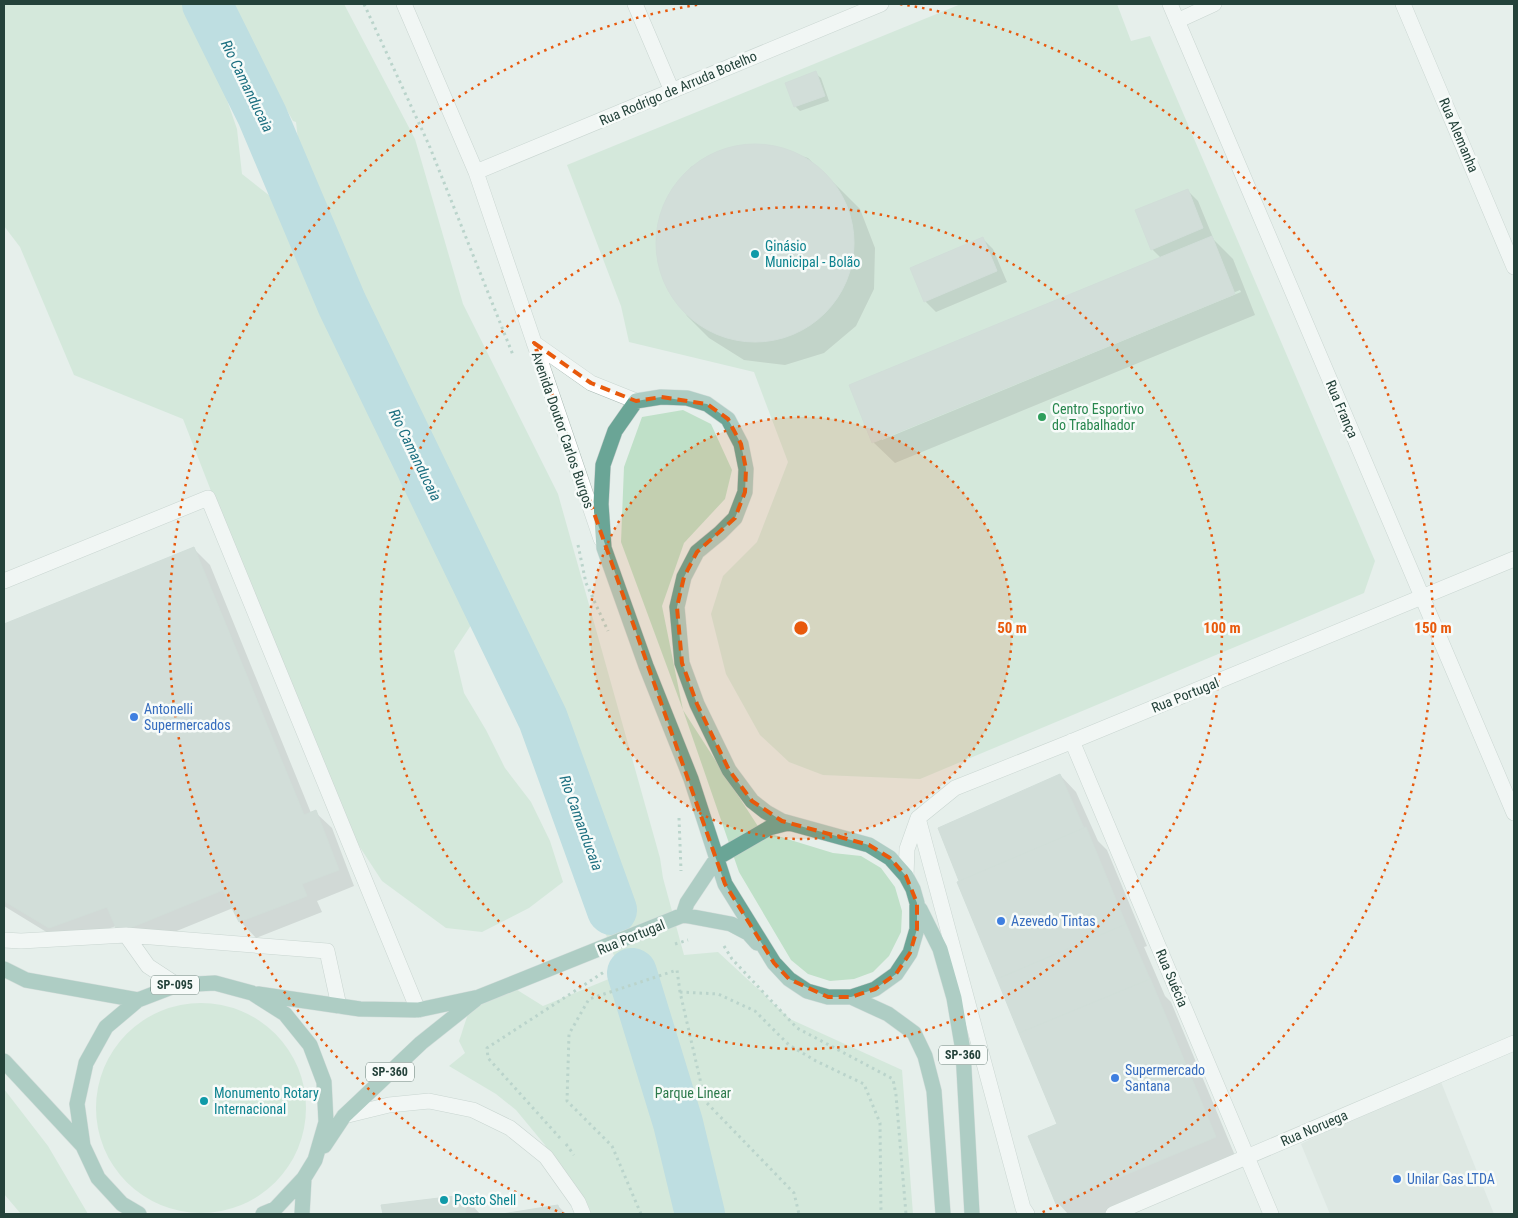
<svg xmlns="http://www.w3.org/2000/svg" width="1518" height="1218" viewBox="0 0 1518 1218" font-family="'Roboto Condensed',sans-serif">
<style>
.built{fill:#d4dfda}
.green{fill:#bfe0c8}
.shadow{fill:#0003;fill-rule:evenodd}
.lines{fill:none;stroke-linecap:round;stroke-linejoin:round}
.river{stroke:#8ec9d4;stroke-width:50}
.building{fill:#bbcac4;stroke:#b8c9c2}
.minor-casing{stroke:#a8b8b2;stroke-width:16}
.major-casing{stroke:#c2cac8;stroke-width:16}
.path{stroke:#86b3a5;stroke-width:3;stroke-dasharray:2.5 4;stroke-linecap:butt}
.minor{stroke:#fff;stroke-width:15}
.major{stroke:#6aa596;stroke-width:15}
.marked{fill:none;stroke:#e8590c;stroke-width:4;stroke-dasharray:10 6;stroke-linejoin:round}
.ring{fill:none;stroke:#e8590c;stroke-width:2.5;stroke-dasharray:2.5 5}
.culture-dot{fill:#0f9aa8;stroke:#f7fbf9;stroke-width:2}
.leisure-dot{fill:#2e9e5b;stroke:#f7fbf9;stroke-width:2}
.shop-dot{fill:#3f7fe0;stroke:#f7fbf9;stroke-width:2}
.labels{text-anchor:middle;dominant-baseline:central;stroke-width:5;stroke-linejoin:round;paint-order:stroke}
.shield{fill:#f7fbf9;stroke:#637a73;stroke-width:1}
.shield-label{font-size:12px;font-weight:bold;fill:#24423a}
.street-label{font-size:14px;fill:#24423a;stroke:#f7fbf9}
.culture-label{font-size:14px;fill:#0d838f;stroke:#f7fbf9;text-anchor:start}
.leisure-label{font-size:14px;fill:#27864d;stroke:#f7fbf9;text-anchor:start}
.shop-label{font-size:14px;fill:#366cbe;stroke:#f7fbf9;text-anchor:start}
.park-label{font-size:14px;fill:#2d7a4b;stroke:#f7fbf9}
.water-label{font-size:15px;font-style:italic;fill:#1c6f80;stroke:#f7fbf9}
.centre{fill:#e8590c;stroke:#f7fbf9;stroke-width:2.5}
.ring-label{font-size:15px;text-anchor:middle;font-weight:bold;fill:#e8590c;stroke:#f7fbf9;stroke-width:5;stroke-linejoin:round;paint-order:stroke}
</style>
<rect width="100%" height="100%" fill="#e6efeb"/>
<path class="built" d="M1441,1082L1494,1214H1330L1301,1144L1349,1120Z"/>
<path class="green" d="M4,4H190L209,48L237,129L242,174L275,200L301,166L296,122L293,121L227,4H344L415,139L463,304L558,494L660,858L663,878L684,955L718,952L758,989L763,991L765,996L790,1019L902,1070L913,1214H578L545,1145L516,1110L496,1094L449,1066L465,1053L459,1041C468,1016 473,984 503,981L543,1006L621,974L602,924L589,791L552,714L526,680L512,639L479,613L454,651L464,693L486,730L505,768L531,802L550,841L563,882L529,908L482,932L446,928L382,881L335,809L183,419L74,375L20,247L4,226Z
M961,4H1117L1131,41L1150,36L1375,561L1364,593L920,779L823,775L789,762L760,735L726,674L711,614L723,576L757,542L788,462L754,372L629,342L621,306L567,165Z
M683,410L711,424L732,470L725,499L684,543L662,606L683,710L761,831L833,853L861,856L881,868L895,887L902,911L901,932L889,956L873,972L854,979L830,981L808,974L791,960L739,872L683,710L621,542L624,467L642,417Z
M96 1108a105 105 0 1 1 210 0a105 105 0 1 1-210 0Z
M4,1089L48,1146L88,1214H21L4,1194Z"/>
<path class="shadow" d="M815,73L821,78L829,101L800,111L795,106Z
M769,145L808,158L838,187L860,209L875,248L874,289L856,326L824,353L785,365L744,360L709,338L687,316L664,281L656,240L666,200L691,167L728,148Z
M1187,190L1198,201L1214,240L1233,259L1255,315L895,463L873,442L1161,258L1152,249ZM1240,290L1241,292L882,440V437Z
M983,239L993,249L1007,282L936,312L925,301Z
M193,548L210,565L311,813L315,812L332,828L354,886L317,901L322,912L256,938L240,921L233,908L135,948L116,926L66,944L4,906V625Z
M1060,775L1076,792L1098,841L1107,850L1147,946L1144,947L1165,996L1171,1002L1236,1158L1104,1214H1068L1058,1203L1030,1137L1059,1124L960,880Z
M464,1196L480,1214H384L383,1206Z
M558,1206L566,1214H509Z"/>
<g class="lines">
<path class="river" d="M207,4L262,115L342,304L543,719L612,910
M632,973L678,1123L700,1214"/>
</g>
<path class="building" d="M816,71L825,96L794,107L785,83Z
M656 243a99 99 0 1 1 198 0a99 99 0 1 1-198 0Z
M1188,189L1203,228L1151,250L1135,210Z
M1212,236L1235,294L872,443L849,385Z
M983,237L997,271L924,302L910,268Z
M194,547L304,815L316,810L339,870L302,884L307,896L239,922L223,890L118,933L107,907L49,928L4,901V624Z
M1060,774L1084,828L959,881L938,828Z
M1086,827L1126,924L997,979L957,882Z
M1126,924L1150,979L1019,1033L997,979Z
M1150,978L1216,1137L1056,1204L1028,1136L1057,1124L1019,1033L1150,979Z
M464,1195L466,1214H383L381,1205Z
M558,1205L560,1214H502Z"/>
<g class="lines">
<defs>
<path id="minor" d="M404,4L476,172L601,539
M635,4L672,91
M1170,4L1514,813
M1403,4L1514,267
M1177,21L1214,4
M476,172L881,4
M534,343L591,383L636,401
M4,581L208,498L418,1010
M1072,741L1271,1214
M918,818L1023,1208L1027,1214
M906,876L907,849L918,818L955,788L1068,743L1514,559
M126,935L148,966L177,985
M4,940L21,941L126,935L327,951L339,1006
M344,1116L389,1105L429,1101L473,1110L510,1128L546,1157L578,1202L583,1214
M1113,1214L1514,1043"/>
<path id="major" d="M661,397L687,398L707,404L728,419L741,444L746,469L745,492L735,518L720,533L697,552L684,577L677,607L682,663L697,704L729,770L752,801L766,812L782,821L869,845L890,858L906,876L913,889L917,903V929L910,953L896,974L875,989L851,997H828L807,991L789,979L774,963L725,884L691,779L646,666L604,548L601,504L603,465L615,431L636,401Z
M920,909L940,949L954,998L963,1051L972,1214
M683,915L687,903L717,858L769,828L788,823
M4,969L26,980L138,1000
M258,994L360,1009L418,1010L479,997L683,915L731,924L748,933L757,943
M851,997L888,1014L914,1033L925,1056L934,1091L943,1214
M4,1061L83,1146
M324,1146L344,1116L421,1043L475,1000
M139,1214L122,1204L98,1178L83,1146L77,1104L86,1063L106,1027L138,1000L177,985L215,983L252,993L285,1014L310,1045L324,1082L326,1122L315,1160L304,1178L275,1209L263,1214
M302,1214L304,1178"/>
</defs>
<use href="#minor" class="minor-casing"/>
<use href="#major" class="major-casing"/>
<path class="path" d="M364,4L429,145L513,355
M578,545L586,583L608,631
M679,818L681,871
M675,944L688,940
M724,946L732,959L797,1028L893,1079L896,1095L906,1214
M680,992L718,994L755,1011L789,1045L816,1061L864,1084L880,1123L881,1214
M560,1138L488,1058L487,1048L604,972
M566,1144L574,1155
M641,1214L612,1146L567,1101L569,1034L589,999L677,970L680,992L705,1101L794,1193L799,1214"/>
<use href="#minor" class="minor"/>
<use href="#major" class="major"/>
</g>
<path d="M0 0H1518V1218H0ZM534,343L591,383L636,401L661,397L707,404L728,419L741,444L746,469L745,492L735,518L697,552L684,577L677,607L682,663L697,704L729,770L752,801L782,821L869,845L890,858L906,876L917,903V929L910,953L896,974L875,989L851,997H828L789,979L774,963L725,884Z" fill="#e6efeb" fill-opacity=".55" fill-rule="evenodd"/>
<path class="marked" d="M534,343L591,383L636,401L661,397L707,404L728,419L741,444L746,469L745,492L735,518L697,552L684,577L677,607L682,663L697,704L729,770L752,801L782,821L869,845L890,858L906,876L917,903V929L910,953L896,974L875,989L851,997H828L789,979L774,963L725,884Z"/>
<circle cx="801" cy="628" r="211" fill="#e8590c" fill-opacity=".12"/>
<g class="ring">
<circle cx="801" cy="628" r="211"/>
<circle cx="801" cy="628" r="421"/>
<path d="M564 1214A632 632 0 0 1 702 4M900 4A632 632 0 0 1 1038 1214"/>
</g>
<g class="culture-dot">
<circle cx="755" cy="254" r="5"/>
<circle cx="204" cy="1101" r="5"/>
<circle cx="444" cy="1200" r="5"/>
</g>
<circle class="leisure-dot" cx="1042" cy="417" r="5"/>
<g class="shop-dot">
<circle cx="134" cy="717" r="5"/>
<circle cx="1001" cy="921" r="5"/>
<circle cx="1115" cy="1078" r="5"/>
<circle cx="1397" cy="1179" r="5"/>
</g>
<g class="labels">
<g class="shield">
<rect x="151" y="975.5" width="48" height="19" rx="4"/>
<rect x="939" y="1045.5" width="48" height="19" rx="4"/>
<rect x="366" y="1062.5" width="48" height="19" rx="4"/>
</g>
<g class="shield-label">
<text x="175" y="985">SP-095</text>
<text x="963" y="1055">SP-360</text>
<text x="390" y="1072">SP-360</text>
</g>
<g class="street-label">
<text transform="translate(678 88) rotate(-23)">Rua Rodrigo de Arruda Botelho</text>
<text transform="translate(1459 135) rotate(67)">Rua Alemanha</text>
<text transform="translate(1342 409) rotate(67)">Rua França</text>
<text transform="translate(563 430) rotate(71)">Avenida Doutor Carlos Burgos</text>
<text transform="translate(1185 695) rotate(-22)">Rua Portugal</text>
<text transform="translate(631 937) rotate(-22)">Rua Portugal</text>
<text transform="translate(1172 978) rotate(67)">Rua Suécia</text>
<text transform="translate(1314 1128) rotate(-23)">Rua Noruega</text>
</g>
<g class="culture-label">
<text x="765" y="246">Ginásio<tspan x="765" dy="16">Municipal - Bolão</tspan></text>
<text x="214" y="1093">Monumento Rotary<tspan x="214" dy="16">Internacional</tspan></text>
<text x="454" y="1200">Posto Shell</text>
</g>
<g class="leisure-label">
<text x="1052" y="409">Centro Esportivo<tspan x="1052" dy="16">do Trabalhador</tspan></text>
</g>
<g class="shop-label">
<text x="144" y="709">Antonelli<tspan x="144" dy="16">Supermercados</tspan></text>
<text x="1011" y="921">Azevedo Tintas</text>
<text x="1125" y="1070">Supermercado<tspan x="1125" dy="16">Santana</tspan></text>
<text x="1407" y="1179">Unilar Gas LTDA</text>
</g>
<g class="park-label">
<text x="693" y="1093">Parque Linear</text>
</g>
<g class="water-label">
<text transform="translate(247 86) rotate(64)">Rio Camanducaia</text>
<text transform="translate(415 455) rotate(64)">Rio Camanducaia</text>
<text transform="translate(581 823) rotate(70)">Rio Camanducaia</text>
</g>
</g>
<circle cx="801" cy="628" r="8" class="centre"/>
<g class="ring-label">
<text x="1012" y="633">50 m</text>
<text x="1222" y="633">100 m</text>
<text x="1433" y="633">150 m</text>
</g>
<rect width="1518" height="1218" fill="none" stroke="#24423a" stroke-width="10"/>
</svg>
